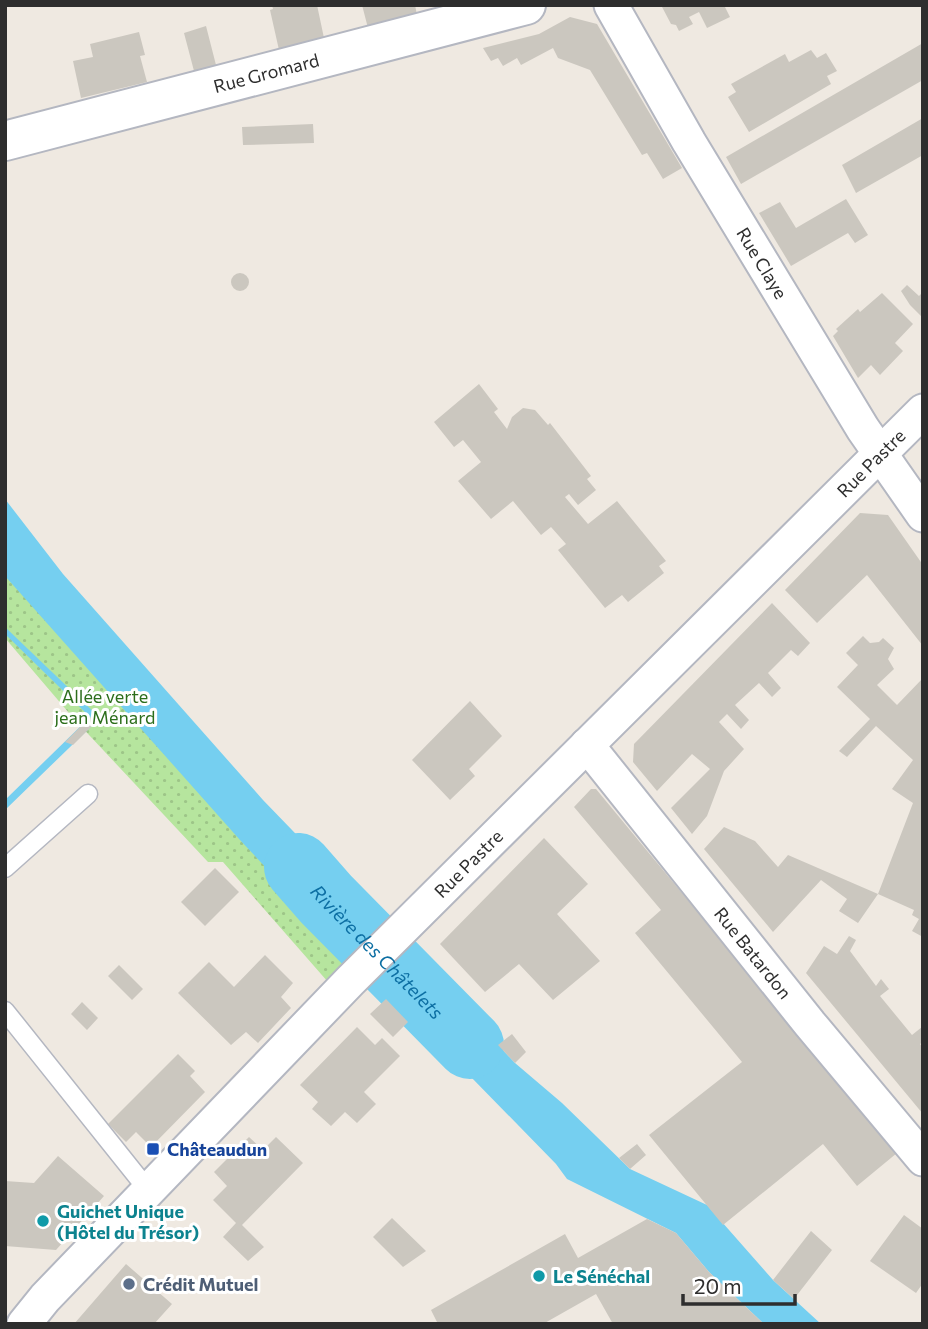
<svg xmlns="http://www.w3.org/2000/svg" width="928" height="1329" viewBox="0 0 928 1329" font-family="Commissioner,sans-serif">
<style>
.green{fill:url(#green-dots)}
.water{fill:#75cff0}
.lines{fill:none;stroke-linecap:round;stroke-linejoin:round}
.river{stroke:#75cff0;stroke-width:68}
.building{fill:#cbc7bf}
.service-casing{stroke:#b4b7c1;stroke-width:21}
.minor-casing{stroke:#b4b7c1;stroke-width:37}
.tertiary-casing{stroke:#b4b7c1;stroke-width:42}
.service{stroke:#fff;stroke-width:18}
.minor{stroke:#fff;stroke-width:33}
.tertiary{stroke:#fff;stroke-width:38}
.transit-dot{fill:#1a4fb4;stroke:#fff;stroke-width:2.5}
.culture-dot{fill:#0f9aa8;stroke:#fff;stroke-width:2.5}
.service-dot{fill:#5c6f8a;stroke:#fff;stroke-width:2.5}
.labels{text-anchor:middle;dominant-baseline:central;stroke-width:6;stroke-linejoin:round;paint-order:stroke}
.street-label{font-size:18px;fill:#2e2e2e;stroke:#fff}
.park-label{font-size:18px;fill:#2c6e1b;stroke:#fff}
.transit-label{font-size:18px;font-weight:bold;fill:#164399;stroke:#fff;text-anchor:start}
.culture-label{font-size:18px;font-weight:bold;fill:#0d838f;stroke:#fff;text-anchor:start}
.service-label{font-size:18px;font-weight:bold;fill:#4e5e75;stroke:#fff;text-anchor:start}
.water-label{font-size:19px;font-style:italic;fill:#0d6fa3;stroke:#fff}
</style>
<defs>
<pattern id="green-dots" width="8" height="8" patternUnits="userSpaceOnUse" patternTransform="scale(1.75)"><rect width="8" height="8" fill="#b6e59e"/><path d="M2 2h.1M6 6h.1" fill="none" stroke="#9dc588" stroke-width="1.8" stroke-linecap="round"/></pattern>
</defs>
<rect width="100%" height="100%" fill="#efe9e1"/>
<path class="green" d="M5,546L362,947L328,982L223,862H208L75,720L5,638Z"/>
<path class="water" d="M5,499L63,574L263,800L379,920L346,953L240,840L5,576Z
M5,627L100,718L5,810V800L90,717L5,634Z
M421,962L515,1063L562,1103L630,1169L707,1205L773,1280L821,1324H764L709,1272L676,1233L567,1179L556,1164L390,994Z"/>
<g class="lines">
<path class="river" id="s1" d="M298,867L326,899L470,1045"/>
</g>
<path class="building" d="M272,5H317L324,38L279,50L270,10L273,9Z
M362,5H415L417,15L368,28Z
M661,5H724L730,17L707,28L699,12L689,17L693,24L679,31L676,25L671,24Z
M570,17L597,24L682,168L663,179L647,153L642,155L590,70L558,58L553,48L521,65L517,58L503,66L498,58L491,61L483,48L539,34Z
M206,26L216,65L194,71L184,33Z
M139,32L145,55L140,56L147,82L81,98L73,61L93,57L90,44Z
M923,43V80L741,184L726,157Z
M811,50L817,58L826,53L837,71L827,76L831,84L749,132L728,97L736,92L731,84L785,54L789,62Z
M923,118V155L856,193L842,165Z
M313,124L314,143L243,145L242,127Z
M846,199L868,235L855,243L848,233L791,266L759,213L780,202L796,228Z
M231 282a9 9 0 1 1 18 0a9 9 0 1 1-18 0Z
M907,285L919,296L923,292V318L910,305L901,291Z
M882,293L913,324L895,343L903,351L880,375L871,365L858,378L833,336L838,331L836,329L858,309L860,312Z
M479,384L498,409L494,412L507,429L512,417L523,408L535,410L548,425L550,423L591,476L587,479L596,490L578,505L569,494L565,497L588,524L617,501L666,561L659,566L664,573L628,602L622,595L605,608L558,550L566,544L551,527L541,535L513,501L491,519L458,481L481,462L463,440L454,447L434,422Z
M860,513L888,515L923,565V646L867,575L817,623L785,590Z
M772,603L810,643L798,656L791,650L768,673L781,688L772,697L759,683L735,705L749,720L741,729L727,714L719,722L744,749L724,771L707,816L692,834L671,808L710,769L692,754L657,791L633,762L634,744Z
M863,636L870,643L879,642L883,638L894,648L888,659L894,669L877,685L897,705L923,678V937L912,931L919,919L912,915L914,910L878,894L913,803L892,789L913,760L876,726L847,757L839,751L870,719L837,687L858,665L846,653Z
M470,701L502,736L469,769L475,776L450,800L412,760Z
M90,717L96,722L73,745L65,742Z
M591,789H596L897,1153L857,1186L823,1144L723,1225L649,1135L742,1062L635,933L661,910L574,807Z
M724,827L755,841L778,867L788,855L878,894L858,923L839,911L847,899L821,880L773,932L704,849Z
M544,838L588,884L557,914L600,961L553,1000L519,964L485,992L440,944Z
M215,868L239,892L205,926L181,902Z
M849,936L856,940L850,951L876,986L881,979L889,989L880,996L912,1035L922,1027L923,1029V1042L920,1044L923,1048V1114L806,973L824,946L837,954Z
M265,955L293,983L281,997L291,1008L258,1043L246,1032L231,1045L178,993L209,962L234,987Z
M119,965L143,989L132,1000L108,976Z
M386,999L408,1022L393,1037L370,1014Z
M82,1002L98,1018L87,1030L71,1014Z
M357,1027L375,1045L382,1038L400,1056L364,1092L376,1104L357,1123L345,1112L331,1126L312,1109L318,1102L300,1085Z
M512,1034L526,1052L515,1063L498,1045Z
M178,1054L195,1071L190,1076L205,1092L151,1147L136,1132L126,1142L108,1124Z
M249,1137L263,1150L276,1137L303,1163L242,1225L264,1247L248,1261L223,1237L236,1223L213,1200L227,1186L214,1172Z
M637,1144L646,1155L630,1169L619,1158Z
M58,1156L104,1196L56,1250L5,1246V1181L34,1183Z
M904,1215L923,1229V1283L916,1293L870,1261Z
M392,1218L426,1251L403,1267L373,1237Z
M647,1219L676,1233L709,1272L764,1324H613L596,1294L543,1324H438L431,1310L565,1234L578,1258Z
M811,1231L832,1250L794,1299L773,1280Z
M126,1264L172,1304L154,1324H74Z"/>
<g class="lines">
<defs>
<path id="service" d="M5,868L88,794
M5,1011L148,1190"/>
<g id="minor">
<path id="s2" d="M611,5L689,142L863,429L923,515"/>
<path id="s3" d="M587,745L810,1024L923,1159"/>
<path id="s4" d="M24,1324L45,1298L350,981L923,411"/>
</g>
<g id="tertiary">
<path id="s5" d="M5,141L526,5"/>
</g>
</defs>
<use href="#service" class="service-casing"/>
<use href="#minor" class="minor-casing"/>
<use href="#tertiary" class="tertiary-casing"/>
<use href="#service" class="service"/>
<use href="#minor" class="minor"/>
<use href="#tertiary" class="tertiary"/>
</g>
<rect class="transit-dot" x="146" y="1142" width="14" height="14" rx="3.5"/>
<g class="culture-dot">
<circle cx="43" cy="1221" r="7"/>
<circle cx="539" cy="1276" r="7"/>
</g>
<circle class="service-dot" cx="129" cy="1284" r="7"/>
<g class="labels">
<g class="street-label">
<text stroke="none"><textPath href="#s5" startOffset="270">Rue Gromard</textPath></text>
<text stroke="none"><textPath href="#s2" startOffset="299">Rue Claye</textPath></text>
<text stroke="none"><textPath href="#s4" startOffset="1208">Rue Pastre</textPath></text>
<text stroke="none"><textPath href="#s4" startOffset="640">Rue Pastre</textPath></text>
<text stroke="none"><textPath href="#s3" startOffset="266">Rue Batardon</textPath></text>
</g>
<g class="park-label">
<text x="105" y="696">Allée verte<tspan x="105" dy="21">jean Ménard</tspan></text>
</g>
<g class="transit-label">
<text x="167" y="1149">Châteaudun</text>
</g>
<g class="culture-label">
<text x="57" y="1211">Guichet Unique<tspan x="57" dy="21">(Hôtel du Trésor)</tspan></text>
<text x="553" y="1276">Le Sénéchal</text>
</g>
<g class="service-label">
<text x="143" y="1284">Crédit Mutuel</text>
</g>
<g class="water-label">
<text stroke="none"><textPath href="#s1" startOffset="116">Rivière des Châtelets</textPath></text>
</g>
</g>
<rect width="928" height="1329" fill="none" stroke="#2e2e2e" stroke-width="14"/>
<path d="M683 1294v10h112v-10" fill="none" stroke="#2e2e2e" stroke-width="3.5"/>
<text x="694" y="1294" font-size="21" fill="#2e2e2e" stroke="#ffffff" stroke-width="5" paint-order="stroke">20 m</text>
</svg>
